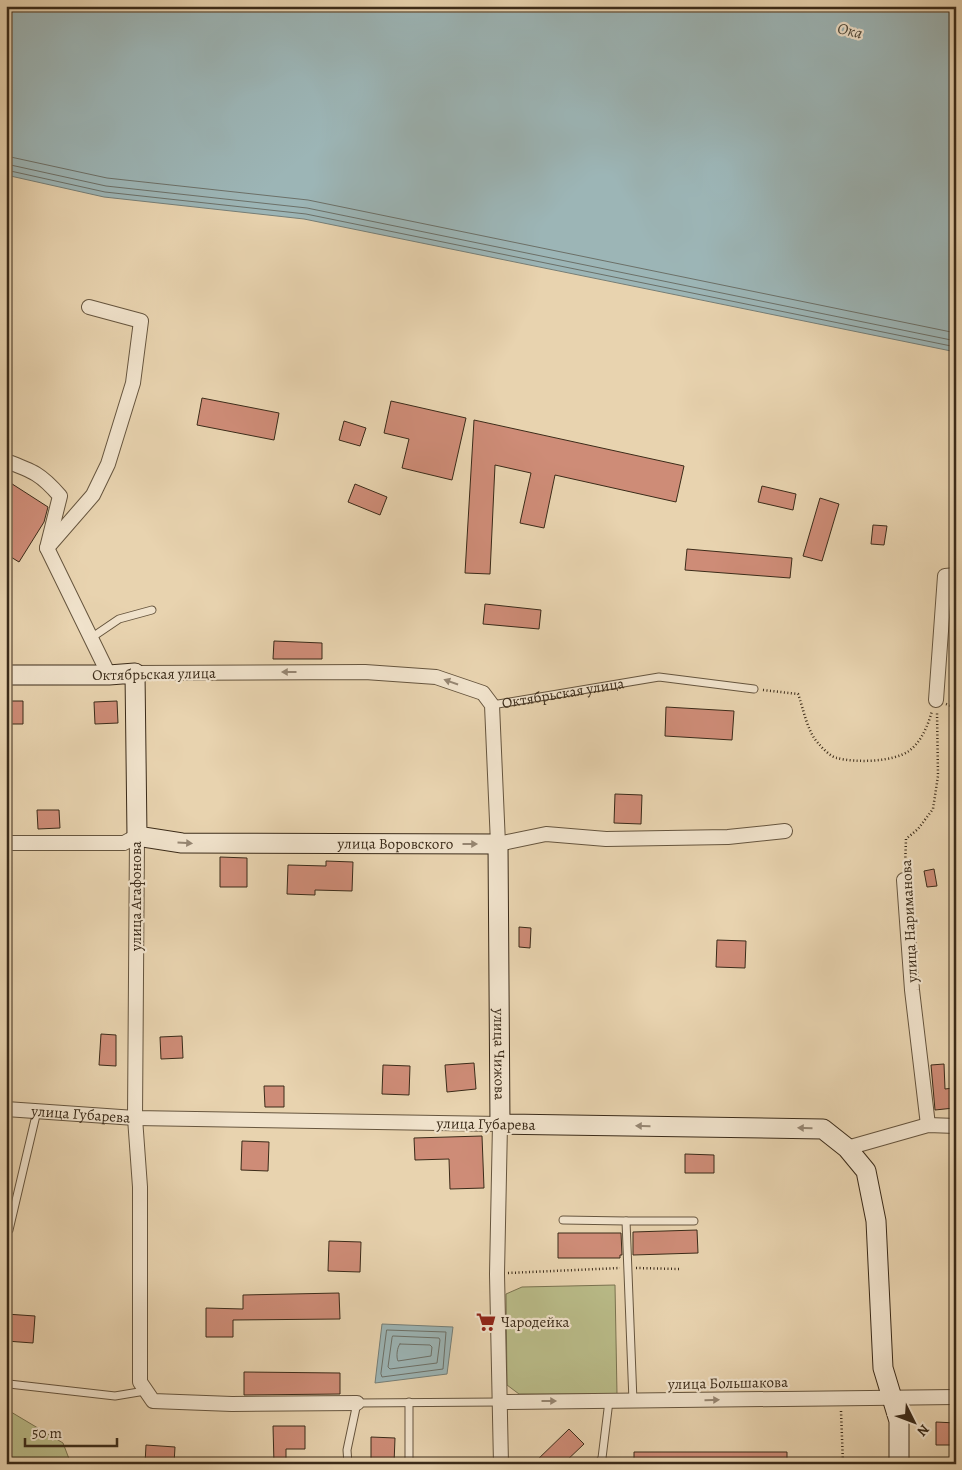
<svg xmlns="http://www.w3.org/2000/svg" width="962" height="1470" viewBox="0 0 962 1470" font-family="Alegreya,serif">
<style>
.green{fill:#b9bb88;stroke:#7a7350}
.water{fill:#9cb5b6;stroke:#757e77}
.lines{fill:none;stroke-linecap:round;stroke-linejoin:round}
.shore{stroke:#6c7068;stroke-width:1}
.building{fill:#ce8c77;stroke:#3b2b19}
.lane-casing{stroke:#66553e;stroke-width:9}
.street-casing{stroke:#66553e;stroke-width:16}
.secondary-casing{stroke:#3b2b19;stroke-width:21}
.path{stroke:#3b2b19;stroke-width:2.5;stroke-dasharray:1 2.5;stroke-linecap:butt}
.lane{stroke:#f0e2cb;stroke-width:7}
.street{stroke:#f0e2cb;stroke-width:14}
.secondary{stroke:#f0e2cb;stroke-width:19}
.oneway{fill:#968672}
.labels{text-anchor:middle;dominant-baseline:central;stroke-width:4.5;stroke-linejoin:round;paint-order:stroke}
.street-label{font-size:15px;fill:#3b2b19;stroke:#f0e2cb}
.poi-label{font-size:15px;fill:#3b2b19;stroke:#f0e2cb;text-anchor:start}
.water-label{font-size:16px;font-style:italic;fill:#4e4738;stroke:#f0e2cb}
</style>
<rect width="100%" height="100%" fill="#e8d3af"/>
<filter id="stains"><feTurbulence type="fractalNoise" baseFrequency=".004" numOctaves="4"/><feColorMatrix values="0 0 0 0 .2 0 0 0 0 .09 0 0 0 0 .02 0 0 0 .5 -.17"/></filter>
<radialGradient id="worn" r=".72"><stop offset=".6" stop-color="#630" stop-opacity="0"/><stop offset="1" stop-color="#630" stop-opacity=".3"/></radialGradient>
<path class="green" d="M615,1285L617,1394H519L507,1385L506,1294L522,1287Z
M6,1409L63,1443L71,1464H6Z"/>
<path class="water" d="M6,6H956V352L304,219L104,197L6,175Z
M382,1324L453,1327L447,1374L375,1383Z"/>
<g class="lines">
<path class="shore" d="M6,156L107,178L308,200L956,333
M6,164L106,186L307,208L956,341
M6,170L105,192L306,214L956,347
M387,1330L446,1332L443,1369L382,1377L381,1374Z
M393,1336L439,1338L440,1340L437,1363L390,1369L388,1367L392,1338Z
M400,1344L430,1345L432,1347L431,1356L398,1361C396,1357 397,1347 400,1344Z"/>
</g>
<path class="building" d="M202,398L279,413L274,440L197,425Z
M391,401L466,418L452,480L402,468L409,439L384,433Z
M474,420L684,466L676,502L555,475L544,528L520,523L531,473L495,465L490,574L465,573Z
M344,421L366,428L360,446L339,440Z
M6,480L48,507L44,522L19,562L6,554Z
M355,484L387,497L380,515L348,502Z
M762,486L796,494L793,510L758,502Z
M820,498L839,504L822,561L803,556Z
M873,525L887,526L884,545L871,544Z
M687,549L792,558L790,578L685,570Z
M485,604L541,610L539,629L483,624Z
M274,641L322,643V659H273Z
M6,701H23V724H6Z
M117,701L118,723L95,724L94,702Z
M666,707L734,711L732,740L665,736Z
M615,794L642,795L641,824L614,823Z
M37,810H59L60,828L38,829Z
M220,857L247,858V887H220Z
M326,861L353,862L352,891L315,890V895L287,894L288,865L326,866Z
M934,869L937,886L927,887L924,871Z
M519,927L531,928L530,948L519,947Z
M717,940L746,941L745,968L716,967Z
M101,1034L116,1035V1066L99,1065Z
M182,1036L183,1058L161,1059L160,1037Z
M474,1063L476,1089L447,1092L445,1065Z
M944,1064L945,1089L953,1088L954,1108L935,1110L931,1065Z
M383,1065L410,1066L409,1095L382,1094Z
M264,1086H284V1107H265Z
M482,1136L484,1188L450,1189L449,1159L415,1160L414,1138Z
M242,1141L269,1142L268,1171L241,1170Z
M685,1154L714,1155V1173H685Z
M697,1230L698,1253L633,1255V1232Z
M558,1233H621L622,1255H620V1258H558Z
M329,1241L361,1242L360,1272L328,1271Z
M339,1293L340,1319L233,1320V1337H206V1308L243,1309V1295Z
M6,1314L35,1316L33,1343L6,1341Z
M244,1372L340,1373V1394L244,1395Z
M936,1422L956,1423V1445H936Z
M273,1426H305V1449H286V1464H274Z
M569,1429L584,1444L563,1464H533Z
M371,1437L395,1438L394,1464H371Z
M146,1445L175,1447L174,1464H145Z
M634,1452H787V1464H634Z"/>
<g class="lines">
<defs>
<g id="lane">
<path d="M91,638L119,619L152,610"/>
<path id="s1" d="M492,705L659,677L754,689"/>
<path d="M563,1220L626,1221"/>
<path d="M6,1229L9,1230L37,1111"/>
<path d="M6,1381L9,1384L115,1396L145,1391"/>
<path d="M633,1401L626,1221H694"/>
<path d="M409,1402V1464"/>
<path d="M348,1464L347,1450L357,1403L500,1402"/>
<path d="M598,1464L602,1458L609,1401"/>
</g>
<g id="street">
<path d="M6,461C33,471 41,474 60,496L47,548L109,675"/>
<path d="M47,548L93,495L108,464L133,383L141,321L89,307"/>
<path d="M135,673L365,672L436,677L483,693L492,705L498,844L546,834L606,839L728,837L785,831"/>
<path d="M936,700L945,576L956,575"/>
<path d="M6,843H124L137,836L135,1118L140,1187V1382L153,1401L232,1404L357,1403"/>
<path d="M904,880L912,990L928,1125"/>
<path id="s2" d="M6,1109L135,1118L500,1124L497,1274L501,1464"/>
<path d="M847,1148L928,1125L956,1126"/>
<path d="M500,1402L956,1397"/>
</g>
<g id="secondary">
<path id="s3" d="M6,675H109L135,673L137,836L182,843L498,844L500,1124L823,1129L847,1148L866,1171L876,1221L883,1368L899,1421V1464"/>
</g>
</defs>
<use href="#lane" class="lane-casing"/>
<use href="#street" class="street-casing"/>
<use href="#secondary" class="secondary-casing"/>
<path class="path" d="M763,690L798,694C804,710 807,732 819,744C823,749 831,757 837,758C856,763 893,762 909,751C922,741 928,725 932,711
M946,704L956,708
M905,868L906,839L918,829L933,809L938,776L937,711
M636,1268L680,1269
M508,1273L620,1268
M841,1411L843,1464"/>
<use href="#lane" class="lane"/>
<use href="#street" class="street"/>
<use href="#secondary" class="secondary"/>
</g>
<defs><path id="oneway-solid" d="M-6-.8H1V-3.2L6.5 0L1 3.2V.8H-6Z" transform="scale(1.25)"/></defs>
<g class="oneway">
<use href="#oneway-solid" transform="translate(289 672) rotate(180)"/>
<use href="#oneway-solid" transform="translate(451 682) rotate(-161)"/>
<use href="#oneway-solid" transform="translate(185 843) rotate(3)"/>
<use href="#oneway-solid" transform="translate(470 844)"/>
<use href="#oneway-solid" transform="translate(643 1126) rotate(-179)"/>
<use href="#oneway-solid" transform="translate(805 1128) rotate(-179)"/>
<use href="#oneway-solid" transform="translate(712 1400) rotate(-1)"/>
<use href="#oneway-solid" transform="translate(549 1401)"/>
</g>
<defs>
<symbol id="supermarket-bare" viewBox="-9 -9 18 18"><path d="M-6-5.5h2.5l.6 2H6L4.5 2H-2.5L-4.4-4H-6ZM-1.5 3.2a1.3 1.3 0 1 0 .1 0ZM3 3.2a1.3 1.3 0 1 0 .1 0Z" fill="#8f2418" stroke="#f0e2cb" stroke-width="2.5" paint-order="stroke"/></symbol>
</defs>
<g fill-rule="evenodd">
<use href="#supermarket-bare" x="472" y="1308" width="28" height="28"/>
</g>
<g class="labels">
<g class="street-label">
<text transform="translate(154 674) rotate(-1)">Октябрьская улица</text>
<text stroke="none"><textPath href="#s1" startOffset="72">Октябрьская улица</textPath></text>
<text stroke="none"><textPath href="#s3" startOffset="551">улица Воровского</textPath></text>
<text transform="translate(136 896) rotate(-90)">улица Агафонова</text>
<text transform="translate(909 921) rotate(-93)">улица Нариманова</text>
<text stroke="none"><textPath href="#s3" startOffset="864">улица Чижова</textPath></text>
<text stroke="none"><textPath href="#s2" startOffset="75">улица Губарева</textPath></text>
<text transform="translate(486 1124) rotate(1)">улица Губарева</text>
<text transform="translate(728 1383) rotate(-1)">улица Большакова</text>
</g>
<g class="poi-label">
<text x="501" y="1322">Чародейка</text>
</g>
<g class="water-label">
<text transform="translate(850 31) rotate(14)">Ока</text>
</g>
</g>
<rect width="962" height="1470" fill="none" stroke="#e8d3af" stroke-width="25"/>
<rect x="8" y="8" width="947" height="1455" fill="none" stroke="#3b2b19" stroke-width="2.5"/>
<rect x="12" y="12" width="937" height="1445" fill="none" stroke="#3b2b19"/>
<g transform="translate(914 1422) rotate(132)" stroke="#f0e2cb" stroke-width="4" paint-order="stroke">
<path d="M0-4L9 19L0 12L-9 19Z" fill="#3b2b19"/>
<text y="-8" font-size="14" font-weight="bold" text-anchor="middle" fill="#3b2b19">N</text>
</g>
<path d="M25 1438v8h92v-8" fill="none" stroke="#3b2b19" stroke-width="2.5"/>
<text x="32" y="1438" font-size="15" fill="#3b2b19" stroke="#f0e2cb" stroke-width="4" paint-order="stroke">50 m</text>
<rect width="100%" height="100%" filter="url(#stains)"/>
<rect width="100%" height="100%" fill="url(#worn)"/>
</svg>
